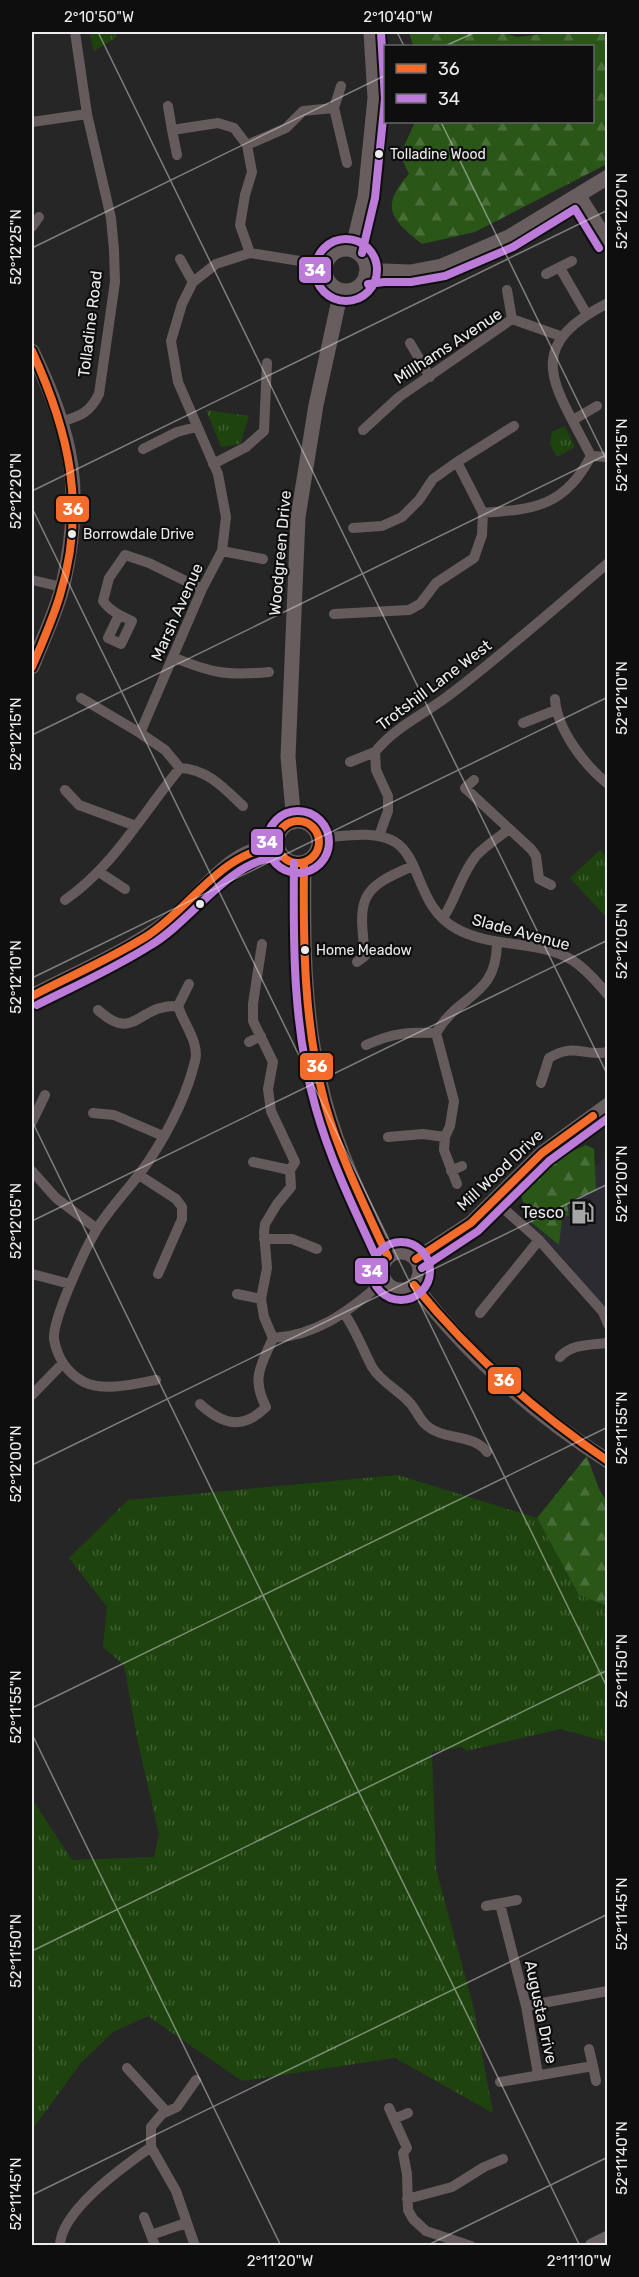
<svg xmlns="http://www.w3.org/2000/svg" width="639" height="2277" viewBox="0 0 639 2277" font-family="Rubik,sans-serif">
<style>
.built{fill:#2c2b32}
.grass{fill:url(#grass-tufts)}
.forest{fill:url(#forest-firs)}
.lines{fill:none;stroke-linecap:round;stroke-linejoin:round}
.street{stroke:#665b5c;stroke-width:10}
.secondary{stroke:#685d5f;stroke-width:15}
.bus-1-casing{stroke:#0e0e0f;stroke-width:12}
.bus-2-casing{stroke:#0e0e0f;stroke-width:12}
.bus-1{stroke:#f36c2b;stroke-width:8}
.bus-2{stroke:#bd7bd9;stroke-width:8}
.ticks{fill:none;stroke:#ecebed;stroke-width:1.5;stroke-opacity:0.45}
.bus-dot{fill:#ecebed;stroke:#0e0e0f;stroke-width:2}
.labels{text-anchor:middle;dominant-baseline:central;stroke-width:4.5;stroke-linejoin:round;paint-order:stroke}
.bus-label{font-size:14px;fill:#ecebed;stroke:#0e0e0f;text-anchor:start}
.street-label{font-size:16px;fill:#ecebed;stroke:#0e0e0f}
.poi-label{font-size:16px;fill:#ecebed;stroke:#0e0e0f;text-anchor:end}
.line-badge{stroke:#0e0e0f;stroke-width:2}
.badge-label{font-size:16px;text-anchor:middle;font-weight:bold;fill:#fff}
.neatline{fill:none;stroke:#ecebed;stroke-width:2}
.ticks-label{font-size:15px;text-anchor:middle;fill:#ecebed}
</style>
<defs>
<pattern id="grass-tufts" width="24" height="20" patternUnits="userSpaceOnUse" patternTransform="scale(1.5)"><rect width="24" height="20" fill="#1e430e"/><path d="M3 7l-1-3M5 7V3M7 7l1-3M15 17l-1-3M17 17v-4M19 17l1-3" fill="none" stroke="#3f5e31"/></pattern>
<pattern id="forest-firs" width="22" height="20" patternUnits="userSpaceOnUse" patternTransform="scale(1.5)"><rect width="22" height="20" fill="#2a5618"/><path d="M5 1l3.5 6h-7zM16 11l3.5 6h-7z" fill="#496e3a"/></pattern>
</defs>
<rect width="100%" height="100%" fill="#262626"/>
<path class="built" d="M607,1156V1313L559,1253L521,1218L554,1207L582,1177Z"/>
<path class="grass" d="M89,32H116L115,38L94,51Z
M206,410L249,416L240,444L221,447Z
M565,426L575,447L557,457L550,444L552,432Z
M600,850L607,858V918L570,878Z
M398,1475L537,1518L579,1595L607,1606V1742L561,1729L466,1751L462,1747L432,1752L436,1869L473,2005L493,2113L395,2058L242,2081L148,2016L113,2032L80,2064L32,2130V1799L72,1860L154,1857L159,1834L138,1743L124,1665L103,1647L107,1607L69,1558L128,1500Z"/>
<path class="forest" d="M409,32H505L506,34L517,37L562,32L580,34L607,32V164L475,232L422,244C390,219 380,206 409,174L400,155L415,122H592V46H413Z
M586,1145L594,1149L596,1190L571,1200L567,1204L569,1215L562,1219L559,1245L531,1222L537,1209L523,1202L521,1194C531,1174 566,1153 586,1145Z
M587,1456L599,1489L607,1502V1606L579,1595L537,1518Z"/>
<g class="lines">
<path class="street" d="M168,106L172,130
M334,108L347,163
M32,122L87,114
M247,145L286,128L303,111L334,108L341,86
M177,155L172,130L218,123L234,128L247,145L252,172L245,195L240,225L250,253
M32,227L39,217
M180,259L193,282
M560,268L586,313
M546,274L572,261
M507,290L512,319
M410,343L430,377
M573,420L597,406
M63,421C81,416 90,412 99,394L115,282L114,250L111,218L87,114L75,32
M363,430L399,397L512,319L560,336
M143,449L177,432L196,427
M591,456L608,457
M457,462L514,426
M213,464L246,447L264,431L267,363
M353,528L382,526L402,517L419,500L433,479L457,462L483,513C536,509 565,506 591,456C556,386 519,348 608,303
M222,551L263,559
M32,580L62,587
M334,614L409,610L420,604L436,583L474,558L482,535L483,513
M119,615L108,638L121,644L132,621C121,616 110,611 103,601L109,578L125,555L149,563L202,589
M173,657C211,673 227,676 269,672
M81,698L140,733
M555,699C557,729 584,765 608,784
M523,723L556,710
M350,762L375,752
M180,768C207,769 224,788 243,806
M474,780L465,788L531,849L536,856L539,879L551,885
M65,790L79,805L136,826
M379,836L388,811V796L376,770L375,752C395,727 423,715 448,696C503,654 555,608 608,563
M318,838C341,837 374,829 395,842C422,859 417,908 457,929C495,950 545,938 579,965C590,974 599,984 608,995
M99,872L125,889
M65,900C114,866 142,814 180,768L165,750L140,733L202,589L222,551L226,517L218,474L178,382L171,341L182,304L193,282L216,264L250,253L325,265
M443,918C456,899 461,874 476,856C485,846 498,838 509,829
M262,944L253,1004V1021L273,1062L268,1089L271,1111L295,1162L290,1170L291,1187L277,1204L265,1224L264,1232L267,1268L261,1299L264,1317L273,1338
M357,962L365,956C359,900 357,889 413,866
M178,1006L189,984
M98,1010C135,1044 137,1004 178,1006C183,1023 200,1043 195,1061C187,1094 170,1128 152,1156C136,1182 113,1203 97,1229C86,1247 52,1320 54,1339C57,1357 67,1373 84,1382C104,1392 135,1384 156,1380
M249,1042L261,1036
M366,1045C393,1033 407,1032 436,1033
M541,1083L549,1058C576,1042 582,1057 608,1052
M93,1113L114,1115L163,1136
M32,1122L45,1095
M388,1137L423,1134L445,1137
M253,1162L290,1170
M32,1171L56,1198L97,1229
M451,1171L462,1166
M139,1175L176,1199L182,1207V1219L158,1274
M457,1184L444,1150L445,1137L450,1126L454,1101L436,1033C459,993 496,998 497,944
M494,1200L539,1240L603,1312L608,1324
M264,1239H292L317,1249
M32,1274L70,1284
M237,1294L261,1299
M344,1313C357,1332 362,1348 372,1367C381,1382 397,1389 409,1402C415,1408 419,1418 425,1424C442,1441 473,1433 487,1452
M480,1313L539,1240
M273,1338C315,1336 348,1312 379,1285L385,1283
M560,1357C571,1344 590,1345 606,1343
M32,1395L62,1364
M200,1404C222,1424 242,1431 266,1407C251,1377 261,1366 273,1338
M500,1904L526,2006L538,2074
M486,1906L517,1900
M526,2006L608,1991
M589,2049L593,2066
M127,2068L166,2111
M500,2082L593,2066L596,2081
M389,2108L407,2148L403,2153L407,2174L408,2210L413,2219L426,2231L471,2246
M394,2119L408,2113
M151,2147L176,2191L195,2246
M407,2199L452,2187L484,2167L503,2159
M144,2217L151,2235
M60,2246C60,2211 124,2166 151,2147V2127L162,2114L177,2107L196,2080
M155,2246L151,2235L186,2223"/>
<path class="secondary" d="M578,195L608,242
M325 270a21 21 0 1 1 42 0a21 21 0 1 1-42 0Z
M352,250L365,197L375,98L371,32
M366,274L383,271L410,272L442,266L509,237L608,177
M32,351C73,435 84,493 63,585C56,613 42,641 32,667
M277 842a21 21 0 1 1 42 0a21 21 0 1 1-42 0Z
M294,822L288,757L298,517L316,405L341,291
M304,863C303,936 303,1009 320,1082C333,1143 362,1200 388,1257
M32,996C79,971 140,947 180,911C208,886 235,845 277,847
M382 1271a19 19 0 1 1 38 0a19 19 0 1 1-38 0Z
M416,1259L471,1223L542,1153L608,1105
M414,1285C467,1354 534,1414 608,1461
M592,2246L608,2238"/>
<defs>
<path id="bus-1" d="M32,351C69,432 87,507 60,595C53,619 42,643 32,667
M277 842a21 21 0 1 1 42 0a21 21 0 1 1-42 0Z
M304,863C303,944 304,1026 325,1104C340,1157 365,1207 388,1257
M32,996C70,976 110,959 147,936C191,908 221,851 277,847
M416,1259L471,1223L542,1153L593,1116
M414,1285C470,1354 534,1411 608,1461"/>
<path id="bus-2" d="M315 270a31 31 0 1 1 62 0a31 31 0 1 1-62 0Z
M362,253L375,198L385,99L381,32
M368,284L384,282H411L445,276L513,247L575,209L599,248
M267 842a31 31 0 1 1 62 0a31 31 0 1 1-62 0Z
M294,863C293,945 293,1029 316,1109C331,1162 355,1211 378,1261
M37,1005C75,986 115,968 151,945C194,919 228,861 278,857
M372 1271a29 29 0 1 1 58 0a29 29 0 1 1-58 0Z
M422,1268L478,1231L549,1161L608,1118"/>
</defs>
<use href="#bus-1" class="bus-1-casing"/>
<use href="#bus-2" class="bus-2-casing"/>
<use href="#bus-1" class="bus-1"/>
<use href="#bus-2" class="bus-2"/>
</g>
<path class="ticks" d="M98,32L608,1076M397,32L404,46M445,46L476,32M441,122L608,463M32,248L386,75M32,491L608,210M32,508L608,1689M32,735L608,454M32,978L608,697M32,1121L580,2246M32,1221L608,940M32,1465L608,1184M32,1708L608,1427M32,1734L281,2246M32,1951L608,1670M32,2195L608,1914M426,2246L608,2157"/>
<defs>
<symbol id="fuel-bare" viewBox="-9 -9 18 18"><path d="M-5.5-6h7V0h2V4h1.3V-2.5L3-4.5l.8-.8L6-3V5H2.5V1h-1V6h-7ZM-4.2-4.7v3.2H.2V-4.7Z" fill="#a7a6a7" stroke="#0e0e0f" stroke-width="2.5" paint-order="stroke"/></symbol>
</defs>
<g fill-rule="evenodd">
<use href="#fuel-bare" x="566" y="1196" width="33" height="33"/>
</g>
<g class="bus-dot">
<circle cx="379" cy="154" r="5"/>
<circle cx="72" cy="534" r="5"/>
<circle cx="200" cy="904" r="5"/>
<circle cx="305" cy="950" r="5"/>
</g>
<g class="labels">
<g class="bus-label">
<text x="390" y="154">Tolladine Wood</text>
<text x="83" y="534">Borrowdale Drive</text>
<text x="316" y="950">Home Meadow</text>
</g>
<g class="street-label">
<text transform="translate(90 324) rotate(-83)">Tolladine Road</text>
<text transform="translate(448 346) rotate(-33)">Millhams Avenue</text>
<text transform="translate(280 553) rotate(-85)">Woodgreen Drive</text>
<text transform="translate(177 612) rotate(-66)">Marsh Avenue</text>
<text transform="translate(434 685) rotate(-37)">Trotshill Lane West</text>
<text transform="translate(521 932) rotate(15)">Slade Avenue</text>
<text transform="translate(500 1170) rotate(-43)">Mill Wood Drive</text>
<text transform="translate(541 2012) rotate(78)">Augusta Drive</text>
</g>
<g class="poi-label">
<text x="564" y="1212">Tesco</text>
</g>
</g>
<g class="line-badge">
<rect x="298" y="256" width="34" height="28" rx="6" fill="#bd7bd9"/>
<rect x="55" y="495" width="35" height="28" rx="6" fill="#f36c2b"/>
<rect x="250" y="828" width="34" height="28" rx="6" fill="#bd7bd9"/>
<rect x="299" y="1052" width="35" height="29" rx="6" fill="#f36c2b"/>
<rect x="354" y="1257" width="35" height="28" rx="6" fill="#bd7bd9"/>
<rect x="487" y="1366" width="35" height="29" rx="6" fill="#f36c2b"/>
</g>
<g class="badge-label">
<text x="315" y="276">34</text>
<text x="73" y="515">36</text>
<text x="267" y="848">34</text>
<text x="317" y="1072">36</text>
<text x="372" y="1277">34</text>
<text x="504" y="1386">36</text>
</g>
<rect width="639" height="2277" fill="none" stroke="#0e0e0f" stroke-width="66"/>
<rect x="384" y="45" width="210" height="78" fill="#0e0e0f" stroke="#676668" stroke-width="1.5"/>
<rect x="396" y="64" width="30" height="9" fill="#f36c2b" stroke="#676668" stroke-width="1.5"/>
<text x="438" y="75" font-size="18" fill="#ecebed">36</text>
<rect x="396" y="94" width="30" height="9" fill="#bd7bd9" stroke="#676668" stroke-width="1.5"/>
<text x="438" y="105" font-size="18" fill="#ecebed">34</text>
<rect x="33" y="33" width="573" height="2211" class="neatline"/>
<g class="ticks-label">
<text x="99" y="22">2°10'50"W</text>
<text x="398" y="22">2°10'40"W</text>
<text transform="translate(622 211) rotate(-90)" y="5">52°12'20"N</text>
<text transform="translate(16 247) rotate(-90)" y="5">52°12'25"N</text>
<text transform="translate(622 455) rotate(-90)" y="5">52°12'15"N</text>
<text transform="translate(16 491) rotate(-90)" y="5">52°12'20"N</text>
<text transform="translate(622 698) rotate(-90)" y="5">52°12'10"N</text>
<text transform="translate(16 734) rotate(-90)" y="5">52°12'15"N</text>
<text transform="translate(622 941) rotate(-90)" y="5">52°12'05"N</text>
<text transform="translate(16 977) rotate(-90)" y="5">52°12'10"N</text>
<text transform="translate(622 1184) rotate(-90)" y="5">52°12'00"N</text>
<text transform="translate(16 1221) rotate(-90)" y="5">52°12'05"N</text>
<text transform="translate(622 1428) rotate(-90)" y="5">52°11'55"N</text>
<text transform="translate(16 1464) rotate(-90)" y="5">52°12'00"N</text>
<text transform="translate(622 1671) rotate(-90)" y="5">52°11'50"N</text>
<text transform="translate(16 1707) rotate(-90)" y="5">52°11'55"N</text>
<text transform="translate(622 1914) rotate(-90)" y="5">52°11'45"N</text>
<text transform="translate(16 1951) rotate(-90)" y="5">52°11'50"N</text>
<text transform="translate(622 2158) rotate(-90)" y="5">52°11'40"N</text>
<text transform="translate(16 2194) rotate(-90)" y="5">52°11'45"N</text>
<text x="280" y="2266">2°11'20"W</text>
<text x="579" y="2266">2°11'10"W</text>
</g>
</svg>
